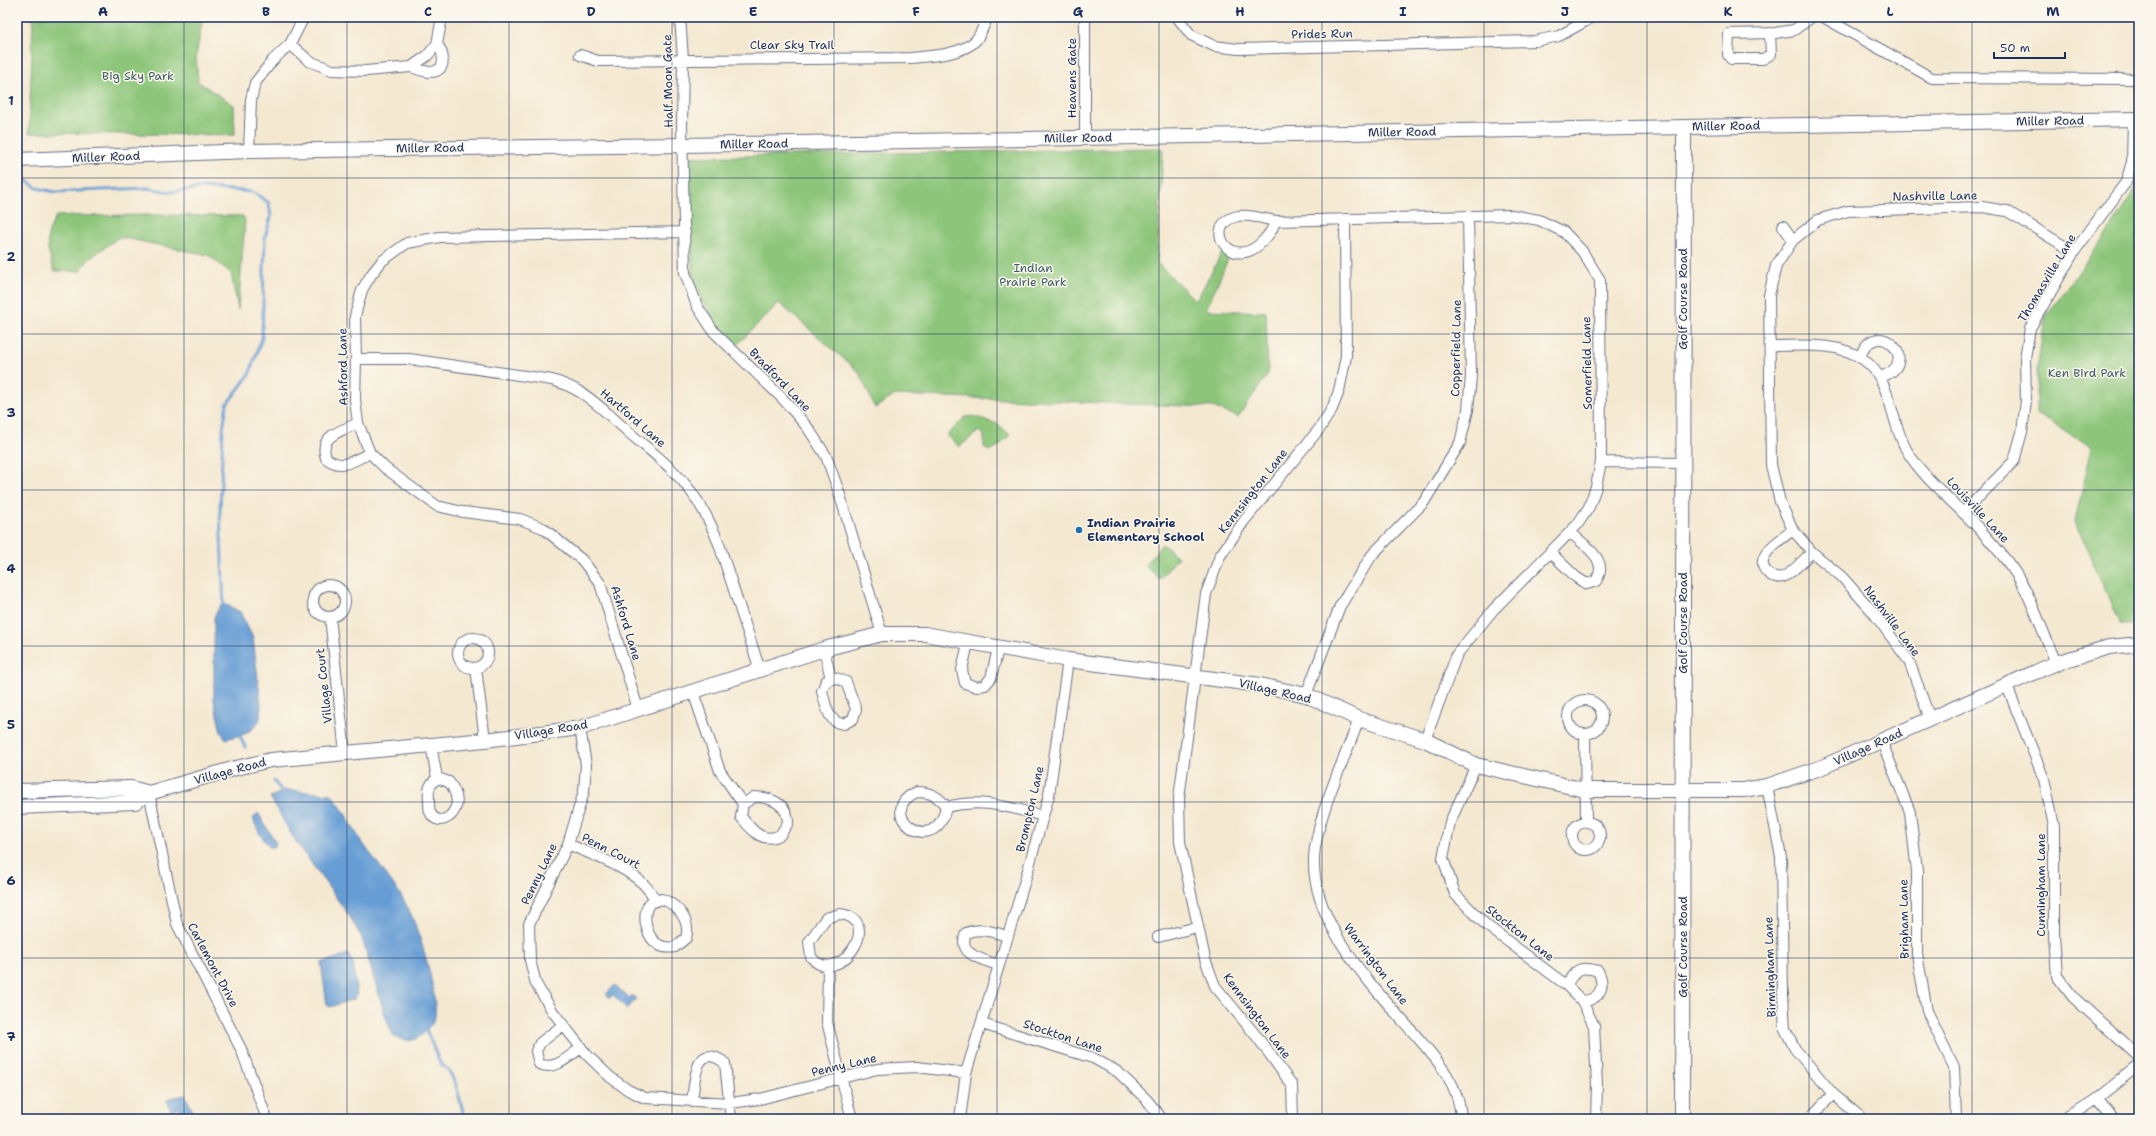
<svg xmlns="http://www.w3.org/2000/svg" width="2156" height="1136" viewBox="0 0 2156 1136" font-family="'Shantell Sans',sans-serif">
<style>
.green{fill:#8dc67a;stroke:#547a6c}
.water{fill:#669dd4;stroke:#406699}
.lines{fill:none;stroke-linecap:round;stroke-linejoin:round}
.stream{stroke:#669dd4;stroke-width:3}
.street-casing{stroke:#677086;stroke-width:12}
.secondary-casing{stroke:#677086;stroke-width:16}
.street{stroke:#fff;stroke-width:10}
.secondary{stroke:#fff;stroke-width:14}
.grid{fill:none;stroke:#1b2f5e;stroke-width:1;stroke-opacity:0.55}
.poi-dot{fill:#1f6fb2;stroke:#fbf7ec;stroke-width:1.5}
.labels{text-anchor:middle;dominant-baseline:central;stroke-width:3;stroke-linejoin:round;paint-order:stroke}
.street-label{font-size:12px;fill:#1b2f5e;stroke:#fbf7ec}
.park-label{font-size:12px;fill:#3d5c66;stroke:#fbf7ec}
.poi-label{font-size:12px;font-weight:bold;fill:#1b2f5e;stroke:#fbf7ec;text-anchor:start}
.neatline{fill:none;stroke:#1b2f5e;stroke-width:1.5}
.grid-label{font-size:13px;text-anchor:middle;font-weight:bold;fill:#1b2f5e}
</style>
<rect width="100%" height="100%" fill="#fbf7ec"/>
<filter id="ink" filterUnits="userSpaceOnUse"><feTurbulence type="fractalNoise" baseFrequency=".025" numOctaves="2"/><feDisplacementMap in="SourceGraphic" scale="8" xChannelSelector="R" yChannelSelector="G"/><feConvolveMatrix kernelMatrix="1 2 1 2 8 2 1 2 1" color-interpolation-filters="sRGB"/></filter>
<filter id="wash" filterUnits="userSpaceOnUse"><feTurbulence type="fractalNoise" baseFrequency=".012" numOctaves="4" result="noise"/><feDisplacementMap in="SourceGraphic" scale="16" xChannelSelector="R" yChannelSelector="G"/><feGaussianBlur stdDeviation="0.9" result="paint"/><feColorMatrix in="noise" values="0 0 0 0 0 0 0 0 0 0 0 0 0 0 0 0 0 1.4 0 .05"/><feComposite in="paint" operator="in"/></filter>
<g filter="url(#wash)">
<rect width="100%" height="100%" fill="#f4e8d0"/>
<path class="green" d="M33,17H203L196,56L198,82L234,105L235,135L29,133Z
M1163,148L1157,263L1196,301L1222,253L1229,257L1206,310L1266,312L1268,374L1238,417L1213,407L895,395L875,408L859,372L779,303L736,346L716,325L701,300L692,275L690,157Z
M2139,178V624H2120L2075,522L2092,447L2037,414V369L2045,318L2106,235L2131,196Z
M147,215L243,216L245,221L238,310L231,273L208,255L119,237L89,259L80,271H54C47,245 43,242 56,216Z
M972,416L998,424L1010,435L999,446L989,451L984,447V435L979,431L959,447L947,435L965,417Z
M1162,544L1178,557L1160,579L1145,566Z"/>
<path class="water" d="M228,605L240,612L253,638L261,704L260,719L255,727L245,734L226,739L221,732L214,701V617L220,606Z
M286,790L331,794C345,810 352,828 364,845C379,866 397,886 409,910C419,930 441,1001 434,1021C433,1023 430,1026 428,1028C416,1042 411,1043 394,1037L385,1016L362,938L350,917L294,839L270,797Z
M258,813L276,843L274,847H269L259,833L253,819Z
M348,954L353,963L357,996L354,999L330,1007L327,1005L321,963Z
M615,985L629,998L632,995L636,999L627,1009L613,995L610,998L606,994Z
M185,1095L195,1115L184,1119L180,1108L171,1111L167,1099Z"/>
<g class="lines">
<path class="stream" d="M21,177L37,188L55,192L147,188L170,192L205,188L253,192L269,203L271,217L265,237L262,338L249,375L227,404L223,429L220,510L224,610
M238,732L245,747
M274,781L284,794
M425,1027L440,1063L449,1071L456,1085L465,1119"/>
</g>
</g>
<g filter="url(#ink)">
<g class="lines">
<defs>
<path id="street" d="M680,17L683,59L682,125L685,273L697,306L714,332L784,400L808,428L826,456L839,492L882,634
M1085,17V138
M1177,17L1191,35L1214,46L1238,49L1535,41L1559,36L1593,17
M1823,17L1932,78L2139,79
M1770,33L1771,54L1763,59H1731L1728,55L1729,34L1775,33L1794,30L1812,17
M290,44L309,61L332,70L366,71L411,67L427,56L437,44L442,17
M580,55L598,61L910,58C928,56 963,55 976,40C981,34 984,24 988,17
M411,67C416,69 423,71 429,72C448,73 444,53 437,44
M249,151L251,100L255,83L273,60L290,44L304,17
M1275,221C1273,230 1269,234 1263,241C1231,275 1200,224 1238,216C1249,214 1265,219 1275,221L1512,215L1539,220L1564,232L1582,251L1600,280L1601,462L1596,487L1589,507L1577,525L1493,610L1457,654L1425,740
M1783,226L1793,240
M1770,346C1800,346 1838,341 1864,360C1892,380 1890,422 1907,451C1925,481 1959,506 1983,533C1999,551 2015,569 2026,591C2037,614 2046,639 2056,663
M1860,357C1876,312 1925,364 1880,377
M356,359H409L552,380C586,390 598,406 624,428C640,443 659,456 674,472C695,492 709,518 719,544L760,670
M358,423C342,431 318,435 326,458C342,471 354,460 370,453
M1601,462L1683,463
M1963,513L2014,461L2022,432L2026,401L2025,358L2030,328L2074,252L2126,182L2132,162L2133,119
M1793,530C1783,538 1749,558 1769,574C1772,577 1779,578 1783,577C1793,573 1804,559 1812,552
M1550,552L1577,578L1587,584L1596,581C1610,560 1585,546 1570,532
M313 601a16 16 0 1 1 32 0a16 16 0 1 1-32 0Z
M330,617L345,753
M458 653a15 15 0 1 1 30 0a15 15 0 1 1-30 0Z
M968,643L962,670L965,683L977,687L985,685L991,678L998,649
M824,649L831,679
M476,668L485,740
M836,678L846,682L856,709L853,719L844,724C827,723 826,704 822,691L826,681Z
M2007,686L2044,779L2054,826V935L2057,976L2073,997L2139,1057
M693,692L720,771L743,804
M1306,695L1340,606L1372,555L1424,502L1460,443L1468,410L1471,376L1468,217
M1568 717a17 17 0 1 1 34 0a17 17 0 1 1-34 0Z
M638,709L600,583L582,560L543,528L520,519L463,512L437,506L385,468L370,453L358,423L355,400L356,359L355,316L362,290L371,275L382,261L407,243L440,237L685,232
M1359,719C1344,761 1322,804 1315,848C1304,918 1376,990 1418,1038C1439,1062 1460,1086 1461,1119
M1930,719L1909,661L1873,612L1842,577L1812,552L1793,530L1780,502L1771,465L1769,295L1776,266L1793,240L1818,220L1848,211L1982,207L2007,211L2074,252
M580,728L586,765L584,791L568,844L529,924L530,960L536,984L553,1012L587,1055L610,1077L628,1090L645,1098L730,1103L760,1099L877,1069L917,1067L966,1073
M1585,735L1586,822
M1881,740L1910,812L1917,871V954L1927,1011L1954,1067L1956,1119
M431,745L437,778
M1476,765L1450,822L1443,858L1455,894L1486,925L1566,985L1582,1001L1594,1026L1597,1085L1596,1119
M437,778L449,782C452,786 455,791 456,796C461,814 438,830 430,812C429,809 429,803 429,800C428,789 429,785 437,778Z
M1767,786L1781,857L1783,995L1785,1029L1795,1049L1833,1094L1863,1119
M917,792C930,792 939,796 946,807C935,862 872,811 917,792Z
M149,793L177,924L241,1049L267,1119
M754,797C771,797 788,804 788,823L780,835C762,844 752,830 741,817L743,804Z
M946,807C982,798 1008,807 1043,816
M1572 836a14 14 0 1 1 28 0a14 14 0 1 1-28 0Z
M568,844C596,857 642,871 655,900
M662,899C678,905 691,921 686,938L675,947C669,948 664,948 659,945C646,938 641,914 650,903Z
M840,914C886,919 837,990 811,957L809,942L826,918Z
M1158,937L1197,927
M998,965C982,959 957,955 966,933C980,927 993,932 1007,936
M828,966L827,1022L852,1119
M1566,985C1576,970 1579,965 1598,971C1606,987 1600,1000 1582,1001
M982,1024L1093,1058L1118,1072L1147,1100L1162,1119
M563,1025L540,1043L536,1051L539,1064C555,1071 568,1057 581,1048
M2096,1099L2113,1119
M692,1102C695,1082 694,1040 725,1063L731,1119
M960,1119L966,1073L1026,877L1049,795L1068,660
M1293,1119L1292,1085L1258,1038L1215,986L1205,959L1180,842L1179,798L1206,594L1220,556L1244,521L1320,428L1332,409L1339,391L1346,356L1345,219
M1809,1119L1833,1094
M2066,1119L2096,1099L2139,1065"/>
<path id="secondary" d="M17,160L249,151L683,145L2139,119
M17,791L131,788L149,793
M17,807L135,802L149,793L236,768L271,760L485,740L580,728L824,649L882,634H925L1068,660L1260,685L1306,695L1359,719L1425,740L1476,765L1585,790H1743L1767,786L1820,768L2056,663L2109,647L2139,644
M1682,1119L1684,127"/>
</defs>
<use href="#street" class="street-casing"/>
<use href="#secondary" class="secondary-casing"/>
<use href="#street" class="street"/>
<use href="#secondary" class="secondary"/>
</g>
</g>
<path class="grid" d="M184,17V1119M347,17V1119M509,17V1119M672,17V1119M834,17V1119M997,17V1119M1159,17V1119M1322,17V1119M1484,17V1119M1647,17V1119M1809,17V1119M1972,17V1119M17,178H2139M17,334H2139M17,490H2139M17,646H2139M17,802H2139M17,958H2139"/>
<circle class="poi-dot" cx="1079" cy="530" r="4"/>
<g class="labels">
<g class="street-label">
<text transform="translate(1322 34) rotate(-1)">Prides Run</text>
<text x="792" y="45">Clear Sky Trail</text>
<text transform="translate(1072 78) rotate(-90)">Heavens Gate</text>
<text transform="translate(668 81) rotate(-91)">Half Moon Gate</text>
<text transform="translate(2050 121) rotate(-1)">Miller Road</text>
<text transform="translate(1726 126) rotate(-1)">Miller Road</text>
<text transform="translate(1402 132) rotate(-1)">Miller Road</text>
<text transform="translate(1078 138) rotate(-1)">Miller Road</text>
<text transform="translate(754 144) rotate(-1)">Miller Road</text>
<text transform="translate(430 148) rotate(-1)">Miller Road</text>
<text transform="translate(106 157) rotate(-2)">Miller Road</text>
<text transform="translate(1935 196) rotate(-1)">Nashville Lane</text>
<text transform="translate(2047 278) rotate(-59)">Thomasville Lane</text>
<text transform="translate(1683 299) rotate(-90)">Golf Course Road</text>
<text transform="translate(1456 348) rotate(-89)">Copperfield Lane</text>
<text transform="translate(1587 363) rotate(-91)">Somerfield Lane</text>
<text transform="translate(343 367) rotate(-91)">Ashford Lane</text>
<text transform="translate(780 380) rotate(46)">Bradford Lane</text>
<text transform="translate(633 418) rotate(41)">Hartford Lane</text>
<text transform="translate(1253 491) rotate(-52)">Kennsington Lane</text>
<text transform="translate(1978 510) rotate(47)">Louisville Lane</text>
<text transform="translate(1892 621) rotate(53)">Nashville Lane</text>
<text transform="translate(626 623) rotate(73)">Ashford Lane</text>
<text transform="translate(1683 623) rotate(-90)">Golf Course Road</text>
<text transform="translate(324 686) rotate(-96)">Village Court</text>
<text transform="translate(1275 691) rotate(13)">Village Road</text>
<text transform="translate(551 730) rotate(-9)">Village Road</text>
<text transform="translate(1868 747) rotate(-24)">Village Road</text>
<text transform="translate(230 771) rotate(-15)">Village Road</text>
<text transform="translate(1030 809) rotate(-77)">Brompton Lane</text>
<text transform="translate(611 851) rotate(27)">Penn Court</text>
<text transform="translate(539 874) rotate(-64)">Penny Lane</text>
<text transform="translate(2041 885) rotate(-90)">Cunningham Lane</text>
<text transform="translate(1904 919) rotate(-91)">Brigham Lane</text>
<text transform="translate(1520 933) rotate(38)">Stockton Lane</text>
<text transform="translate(1683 947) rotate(-90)">Golf Course Road</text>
<text transform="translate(1376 964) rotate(53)">Warrington Lane</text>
<text transform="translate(213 965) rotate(62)">Carlemont Drive</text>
<text transform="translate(1770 967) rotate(-92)">Birmingham Lane</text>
<text transform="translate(1257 1016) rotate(53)">Kennsington Lane</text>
<text transform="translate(1063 1036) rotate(18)">Stockton Lane</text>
<text transform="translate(844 1065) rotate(-13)">Penny Lane</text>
</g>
<g class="park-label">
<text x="138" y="76">Big Sky Park</text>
<text x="1033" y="268">Indian<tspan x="1033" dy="14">Prairie Park</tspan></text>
<text x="2087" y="373">Ken Bird Park</text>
</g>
<g class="poi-label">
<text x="1087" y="523">Indian Prairie<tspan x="1087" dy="14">Elementary School</tspan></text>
</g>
</g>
<rect width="2156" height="1136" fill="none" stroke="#fbf7ec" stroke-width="44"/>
<path d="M1994 52v6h71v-6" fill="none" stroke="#1b2f5e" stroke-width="2"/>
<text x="2000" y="52" font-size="12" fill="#1b2f5e" stroke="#fbf7ec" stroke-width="3" paint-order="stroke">50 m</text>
<rect x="22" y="22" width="2112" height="1092" class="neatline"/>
<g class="grid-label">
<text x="103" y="16">A</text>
<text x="266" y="16">B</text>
<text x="428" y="16">C</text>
<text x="591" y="16">D</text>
<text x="753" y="16">E</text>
<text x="916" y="16">F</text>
<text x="1078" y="16">G</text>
<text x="1240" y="16">H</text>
<text x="1403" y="16">I</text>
<text x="1565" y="16">J</text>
<text x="1728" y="16">K</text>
<text x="1890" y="16">L</text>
<text x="2053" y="16">M</text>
<text x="11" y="105">1</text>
<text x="11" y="261">2</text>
<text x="11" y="417">3</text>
<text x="11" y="573">4</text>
<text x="11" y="729">5</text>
<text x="11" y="885">6</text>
<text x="11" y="1041">7</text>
</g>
</svg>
